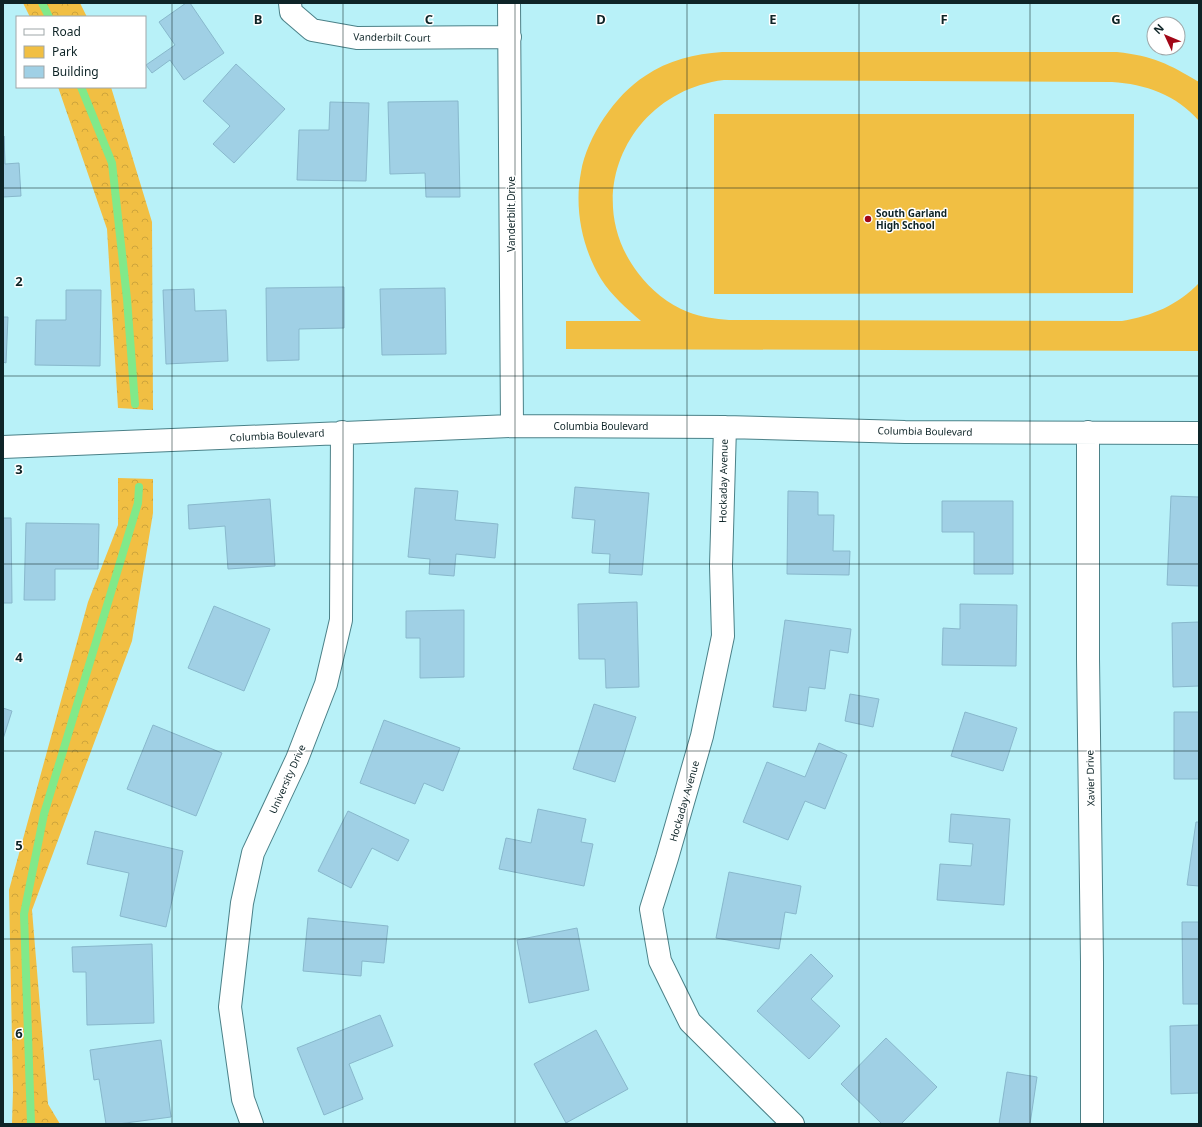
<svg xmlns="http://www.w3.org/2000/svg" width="1202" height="1127" viewBox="0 0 1202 1127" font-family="'Noto Sans',sans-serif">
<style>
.green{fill:#f1bf43}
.forest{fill:url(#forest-crowns)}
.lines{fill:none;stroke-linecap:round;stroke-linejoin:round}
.stream{stroke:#81e98a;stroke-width:8}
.building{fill:#a0d0e5;stroke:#88b8cc}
.street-casing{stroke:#4b8188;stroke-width:24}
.street{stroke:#fff;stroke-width:22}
.grid{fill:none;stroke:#0e2427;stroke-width:1;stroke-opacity:0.55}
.poi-dot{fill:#a20717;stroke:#fff;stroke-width:1.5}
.labels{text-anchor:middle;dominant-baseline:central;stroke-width:3;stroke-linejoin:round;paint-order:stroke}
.street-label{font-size:10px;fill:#0e2427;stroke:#fff}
.poi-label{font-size:10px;font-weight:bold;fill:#0e2427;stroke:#fff;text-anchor:start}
.grid-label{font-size:13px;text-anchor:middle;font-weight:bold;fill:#0e2427;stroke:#fff;stroke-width:3;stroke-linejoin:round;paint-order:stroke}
</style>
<defs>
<pattern id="forest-crowns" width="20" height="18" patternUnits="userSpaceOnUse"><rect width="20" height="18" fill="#f1bf43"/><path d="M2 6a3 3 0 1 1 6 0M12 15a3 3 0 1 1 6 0" fill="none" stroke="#cda43b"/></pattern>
</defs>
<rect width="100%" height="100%" fill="#b8f1f8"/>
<path class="green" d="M722,52H1117C1153,56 1169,64 1199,82V121C1177,95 1145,84 1112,82L724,80C630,91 579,196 638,273C651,290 668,304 688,312C701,317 715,319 729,320L1122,321C1152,316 1178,305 1199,283V351L566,349V321H641C626,308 612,296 601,279C582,248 574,208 581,172C587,137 615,95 645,76C668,60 695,54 722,52Z
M714,114H1134L1133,293L714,294Z"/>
<path class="forest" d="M23,3H80L87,17H30Z
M58,87H111L152,222L153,410L118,408L107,229Z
M118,478L153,479V513L132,641L32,910L48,1104L60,1124H12L13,1090L9,890L88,602L118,525Z"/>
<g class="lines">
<path class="stream" d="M42,3L49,17
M81,87L112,163L127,299L135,404
M31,1124L24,914L44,814L138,503L139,487"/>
</g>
<path class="building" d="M186,3H190L224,53L184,80L170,60L152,73L146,65L175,45L159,22Z
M236,64L285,109L234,163L213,144L230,126L203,101Z
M458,101L460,197H426L425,173L390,174L388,102Z
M330,102L369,103L366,181L297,180L299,130H329Z
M4,136L5,164L19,163L21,196L3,197Z
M344,287V328L299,329V360L267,361L266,288Z
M445,288L446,354L382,355L380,289Z
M194,289L195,311L226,310L228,361L166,364L163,290Z
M66,290H101L100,366L35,365L36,320H66Z
M3,317H8L6,363L3,362Z
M575,487L649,493L642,575L609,573L610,554L592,553L595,520L572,518Z
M415,488L458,491L455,520L498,524L495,558L456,554L454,576L429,574L430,559L408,557Z
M788,491L818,492V515H834L833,551H850L849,575L787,574Z
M1171,496L1199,497V586L1167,585Z
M270,499L275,566L228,569L225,526L189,529L188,505Z
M942,501H1013V574H974V532H942Z
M3,518H11L12,603H3Z
M26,523L99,524L98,569H55V600H24Z
M637,602L639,687L606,688L605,659H579L578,604Z
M960,604L1017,605L1016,666L942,665L943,628L960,629Z
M214,606L270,629L244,691L188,668Z
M464,610V677L420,678V638H406V611Z
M785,620L851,629L848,653L830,650L825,689L809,687L806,711L773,707Z
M1199,622V686L1173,687L1172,623Z
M850,694L879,699L873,727L845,721Z
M594,704L636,717L615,782L573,769Z
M3,708L12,711L3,739Z
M965,712L1017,728L1003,771L951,756Z
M1174,712H1199V779H1174Z
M384,720L460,748L443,791L424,783L415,804L360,783Z
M153,725L222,753L196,816L127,789Z
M819,743L847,755L825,809L805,801L788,840L743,822L767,762L805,777Z
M538,809L586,819L581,842L593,844L584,886L499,869L506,838L531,843Z
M348,811L409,840L398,861L372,848L351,888L318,871Z
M951,814L1010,819L1004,905L937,900L940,864L971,866L973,844L949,842Z
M1196,822H1199V886L1187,885Z
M95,831L183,851L166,927L120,916L129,873L87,864Z
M729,872L801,886L796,914L785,912L779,949L716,938Z
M308,918L388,926L384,963L362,961L361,976L303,971Z
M1182,922H1199V1004H1183Z
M577,928L589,990L529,1003L517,940Z
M152,944L154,1023L87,1025L86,972H73L72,947Z
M811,954L833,976L811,999L840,1026L809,1059L757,1011Z
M380,1015L393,1046L349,1064L363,1099L324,1115L297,1048Z
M1199,1025V1093L1171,1094L1170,1026Z
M596,1030L628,1089L566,1123L534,1064Z
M886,1038L937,1087L901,1124H882L841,1084Z
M161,1040L171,1117L118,1124H106L99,1079L94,1080L90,1050Z
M1007,1072L1037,1077L1030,1124H999Z"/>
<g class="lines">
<defs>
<path id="street" d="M290,3L291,12L312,30L357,38L510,37
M509,3L512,426
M725,427L721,566L723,636L702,736L667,858L651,909L660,961L690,1022L793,1124
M1088,432V659L1092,962V1124
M3,447L512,426L725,427L905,432L1199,433
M252,1124L243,1099L230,1007L242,903L253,853L297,759L326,684L341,620L342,432"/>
</defs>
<use href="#street" class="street-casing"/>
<use href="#street" class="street"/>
</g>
<path class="grid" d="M172,3V1124M343,3V1124M515,3V1124M687,3V1124M859,3V1124M1030,3V1124M3,188H1199M3,376H1199M3,564H1199M3,751H1199M3,939H1199"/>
<circle class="poi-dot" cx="868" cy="219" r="4"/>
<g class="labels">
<g class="street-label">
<text transform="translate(392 37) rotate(1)">Vanderbilt Court</text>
<text transform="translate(511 214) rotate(-90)">Vanderbilt Drive</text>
<text x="601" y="426">Columbia Boulevard</text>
<text transform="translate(925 431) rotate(1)">Columbia Boulevard</text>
<text transform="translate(277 435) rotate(-3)">Columbia Boulevard</text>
<text transform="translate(723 481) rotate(-89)">Hockaday Avenue</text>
<text transform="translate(1090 778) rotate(-91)">Xavier Drive</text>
<text transform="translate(287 779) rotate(-66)">University Drive</text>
<text transform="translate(684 801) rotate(-74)">Hockaday Avenue</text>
</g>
<g class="poi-label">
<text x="876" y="213">South Garland<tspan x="876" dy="12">High School</tspan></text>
</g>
</g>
<g class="grid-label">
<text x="258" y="24">B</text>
<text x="429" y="24">C</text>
<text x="601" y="24">D</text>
<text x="773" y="24">E</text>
<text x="944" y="24">F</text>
<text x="1116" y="24">G</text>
<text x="19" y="286">2</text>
<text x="19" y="474">3</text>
<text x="19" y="662">4</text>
<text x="19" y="850">5</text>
<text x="19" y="1038">6</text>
</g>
<rect width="1202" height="1127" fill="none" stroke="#0e2427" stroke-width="8"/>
<rect x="16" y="16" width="130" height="72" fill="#ffffff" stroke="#9fa7a9"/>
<rect x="24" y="29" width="20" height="6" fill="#ffffff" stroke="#9fa7a9"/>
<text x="52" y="36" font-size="12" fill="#0e2427">Road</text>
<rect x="24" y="46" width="20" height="12" fill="#f1bf43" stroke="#9fa7a9"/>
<text x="52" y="56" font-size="12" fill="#0e2427">Park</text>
<rect x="24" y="66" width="20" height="12" fill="#a0d0e5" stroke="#9fa7a9"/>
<text x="52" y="76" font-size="12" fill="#0e2427">Building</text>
<g transform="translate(1166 36) rotate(314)"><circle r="19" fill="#ffffff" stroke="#9fa7a9"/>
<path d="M0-3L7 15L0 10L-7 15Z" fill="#a20717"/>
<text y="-6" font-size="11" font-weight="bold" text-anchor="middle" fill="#0e2427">N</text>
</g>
</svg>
